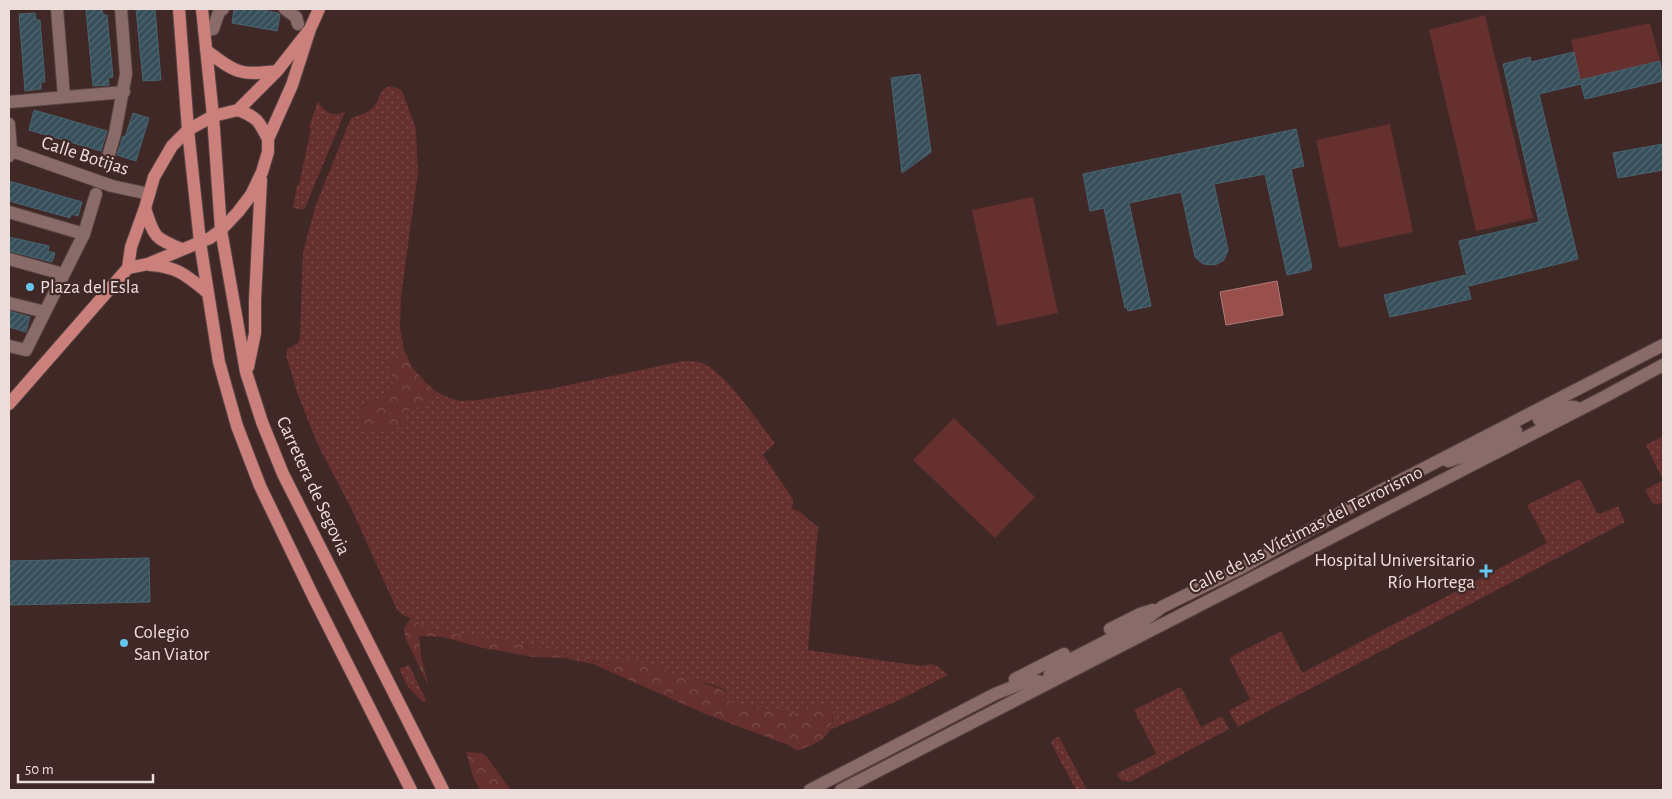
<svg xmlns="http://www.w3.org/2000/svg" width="1672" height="799" viewBox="0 0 1672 799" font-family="'Alegreya Sans',sans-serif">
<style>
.grass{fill:url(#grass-dots)}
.forest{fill:url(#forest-crowns)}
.garden{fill:#65302e}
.water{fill:#994f4c;stroke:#b27977}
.building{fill:url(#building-hatch);stroke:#496370}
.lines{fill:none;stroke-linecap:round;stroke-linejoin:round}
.minor-casing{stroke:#594544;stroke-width:14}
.major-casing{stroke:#594544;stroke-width:14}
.minor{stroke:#896c6a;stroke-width:12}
.major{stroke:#cb807c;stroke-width:12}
.poi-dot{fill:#65c5ef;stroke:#402826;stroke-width:2}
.labels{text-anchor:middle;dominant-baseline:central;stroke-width:4.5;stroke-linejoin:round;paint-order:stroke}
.street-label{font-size:19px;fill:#ecdcda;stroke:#402826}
.poi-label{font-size:19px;fill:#ecdcda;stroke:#402826;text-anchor:start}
</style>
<defs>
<pattern id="grass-dots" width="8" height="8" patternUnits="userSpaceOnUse" patternTransform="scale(1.25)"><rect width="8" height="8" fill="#65302e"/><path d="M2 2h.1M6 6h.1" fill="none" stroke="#7b4d4c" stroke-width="1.8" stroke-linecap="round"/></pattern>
<pattern id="forest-crowns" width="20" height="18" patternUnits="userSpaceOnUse" patternTransform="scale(1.25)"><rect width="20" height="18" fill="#65302e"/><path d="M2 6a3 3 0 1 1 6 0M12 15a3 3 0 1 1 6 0" fill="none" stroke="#7b4d4c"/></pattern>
<pattern id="building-hatch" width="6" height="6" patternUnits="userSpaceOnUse" patternTransform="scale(1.25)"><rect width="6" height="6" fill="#364f5b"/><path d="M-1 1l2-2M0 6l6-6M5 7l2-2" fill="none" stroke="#536872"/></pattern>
</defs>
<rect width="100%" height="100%" fill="#402826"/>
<path class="grass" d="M391,86L401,90L404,96L416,129L418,173L401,296L400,328L404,350L401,356L390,364L393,384L378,399L361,407L374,432L402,426L403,413L423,405L436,391L449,398L461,401L478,400L549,389L684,361C690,361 695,361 700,362C725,371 758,422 775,443L763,455L793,499L792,509L799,511L818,527L808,650L922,666C936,662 938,667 948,675L895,702L830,730L833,722V705L795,713L736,705L727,700L726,690L710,684L615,662L604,663L576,657L546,648L432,630L411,618L405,616L397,610L352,510L317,443L298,395L286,355L287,349L298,343L300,337L303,253L315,207L351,118C357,116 365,114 370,110C381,103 376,90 391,86Z
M318,101C324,113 334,117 345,112L304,210L293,208L297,185H299L311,128L309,127Z
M1663,436V502L1656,505L1651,501L1645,490L1663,480L1646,445Z
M1580,479L1597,513L1600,514L1618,506L1625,522L1238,727L1229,711L1250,699L1229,658L1281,631L1302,673L1547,543L1527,505Z
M409,665L426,700L423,702L408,687L399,669Z
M1178,688H1181L1183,691L1201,727L1222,716L1229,729L1130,782L1121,780L1116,774L1156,754L1134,710Z
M1059,737L1087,790H1076L1051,743L1055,738Z"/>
<path class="forest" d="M404,350L412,367L426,383L436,391L423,405L403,413L405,421L402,426L374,432H366C361,425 358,415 362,407L378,399L393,384L390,364L401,356Z
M411,618L432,630L546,648L576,657L604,663L631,661L645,663L726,691L728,700L736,705L795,713L827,705H833C834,737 825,740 797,751L788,745L703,713L593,664L564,658L534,657L483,648L443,637L419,636L421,655L428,685L405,637L404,628Z
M466,752L482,753L487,757L510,789L514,790H480L473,777Z"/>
<path class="garden" d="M1485,15L1533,218L1476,231L1429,30Z
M1650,23L1660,61L1580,80L1571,40Z
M1390,124L1413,232L1339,248L1316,140Z
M1033,197L1058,313L997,326L972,210Z
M954,418L1035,497L995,538L913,460Z"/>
<path class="water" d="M1277,281L1283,315L1226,325L1220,292Z"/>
<path class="building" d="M102,9L103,15H107L113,77L108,78L109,85L93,86L86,10Z
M136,9H155L161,80L143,81Z
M234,9H257L278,13L280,15L277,31L232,23Z
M35,13L36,20H40L45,82H41V89L25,91L19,14Z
M1574,52L1580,80L1660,61L1663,81L1585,99L1581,84L1539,94L1578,259L1469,286L1459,241L1539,222L1503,64L1530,57L1531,62Z
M920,74L931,152L902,173L891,78Z
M34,110L107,131L101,151L29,130Z
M133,113L149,118L136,161L117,155L123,136L125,137Z
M1296,129L1304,166L1291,169L1312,268H1310V270L1287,275L1265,174L1214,184L1228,250L1224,260L1215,265L1203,264L1195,257L1181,192L1129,203L1151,306L1128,311L1127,307L1125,308L1104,208L1090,211L1083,174Z
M1663,144V170L1618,178L1613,153Z
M9,181L82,202L78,216L71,214L70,218L9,201Z
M9,237L49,246L48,251L55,253L52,262L9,251Z
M1465,275L1471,299L1390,317L1384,295Z
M9,311L30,317L26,332L9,327Z
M149,558L150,602L9,605V561Z"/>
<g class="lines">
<defs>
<path id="minor" d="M57,9L64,97
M285,9L296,17L298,24
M204,30L213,29L219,12L223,9
M9,102L124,92
M9,124L11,151L9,156
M9,150L112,186L149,194
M107,161L115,133L126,74L121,9
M9,212L84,234
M9,259L63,274
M9,303L45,312
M9,346L26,350L84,234L96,194
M1539,420L1564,407H1575
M1448,461L1469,455L1516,431
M1110,629L1140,614L1153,610
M1015,679L1064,654
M1048,683L1050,674L1058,666L1141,623L1162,607L1245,566L1376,493L1663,345
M810,790L995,694L1030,680L1048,683
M841,790L1604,397L1663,365"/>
<path id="major" d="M179,9L188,130L200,242L219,362L237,426L260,486L314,598L411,790
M202,9L213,116L221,230L246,372L262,422L283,474L443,790
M206,50C235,73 241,76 277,71
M238,110C257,117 259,121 268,139
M145,208C154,237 154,238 182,249
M150,265C178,267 186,275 207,292
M128,268L148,264L210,238L221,230L238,212L251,195L262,172L268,152V139L292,85L310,29L319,9
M248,367L255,333V300L261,180
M9,404L128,268L131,247L145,208L154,177L172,146L188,130L213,116L238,110L277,71L310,29"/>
</defs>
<use href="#minor" class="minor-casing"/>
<use href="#major" class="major-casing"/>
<use href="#minor" class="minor"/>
<use href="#major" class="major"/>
</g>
<g class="poi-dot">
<circle cx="30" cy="287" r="5"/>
<path d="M1483.5 563.5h5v5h5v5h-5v5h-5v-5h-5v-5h5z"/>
<circle cx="124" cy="643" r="5"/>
</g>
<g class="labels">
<g class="street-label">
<text transform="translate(85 156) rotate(18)">Calle Botijas</text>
<text transform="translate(313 486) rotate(65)">Carretera de Segovia</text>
<text transform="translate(1306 530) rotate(-27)">Calle de las Víctimas del Terrorismo</text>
</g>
<g class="poi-label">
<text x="40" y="287">Plaza del Esla</text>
<text x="1475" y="560" text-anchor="end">Hospital Universitario<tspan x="1475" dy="22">Río Hortega</tspan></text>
<text x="134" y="632">Colegio<tspan x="134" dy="22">San Viator</tspan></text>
</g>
</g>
<rect width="1672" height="799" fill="none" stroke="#ecdcda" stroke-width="20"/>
<path d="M18 774v8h135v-8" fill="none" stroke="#ecdcda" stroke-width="2.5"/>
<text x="25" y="774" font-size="15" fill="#ecdcda" stroke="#402826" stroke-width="4" paint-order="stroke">50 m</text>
</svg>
